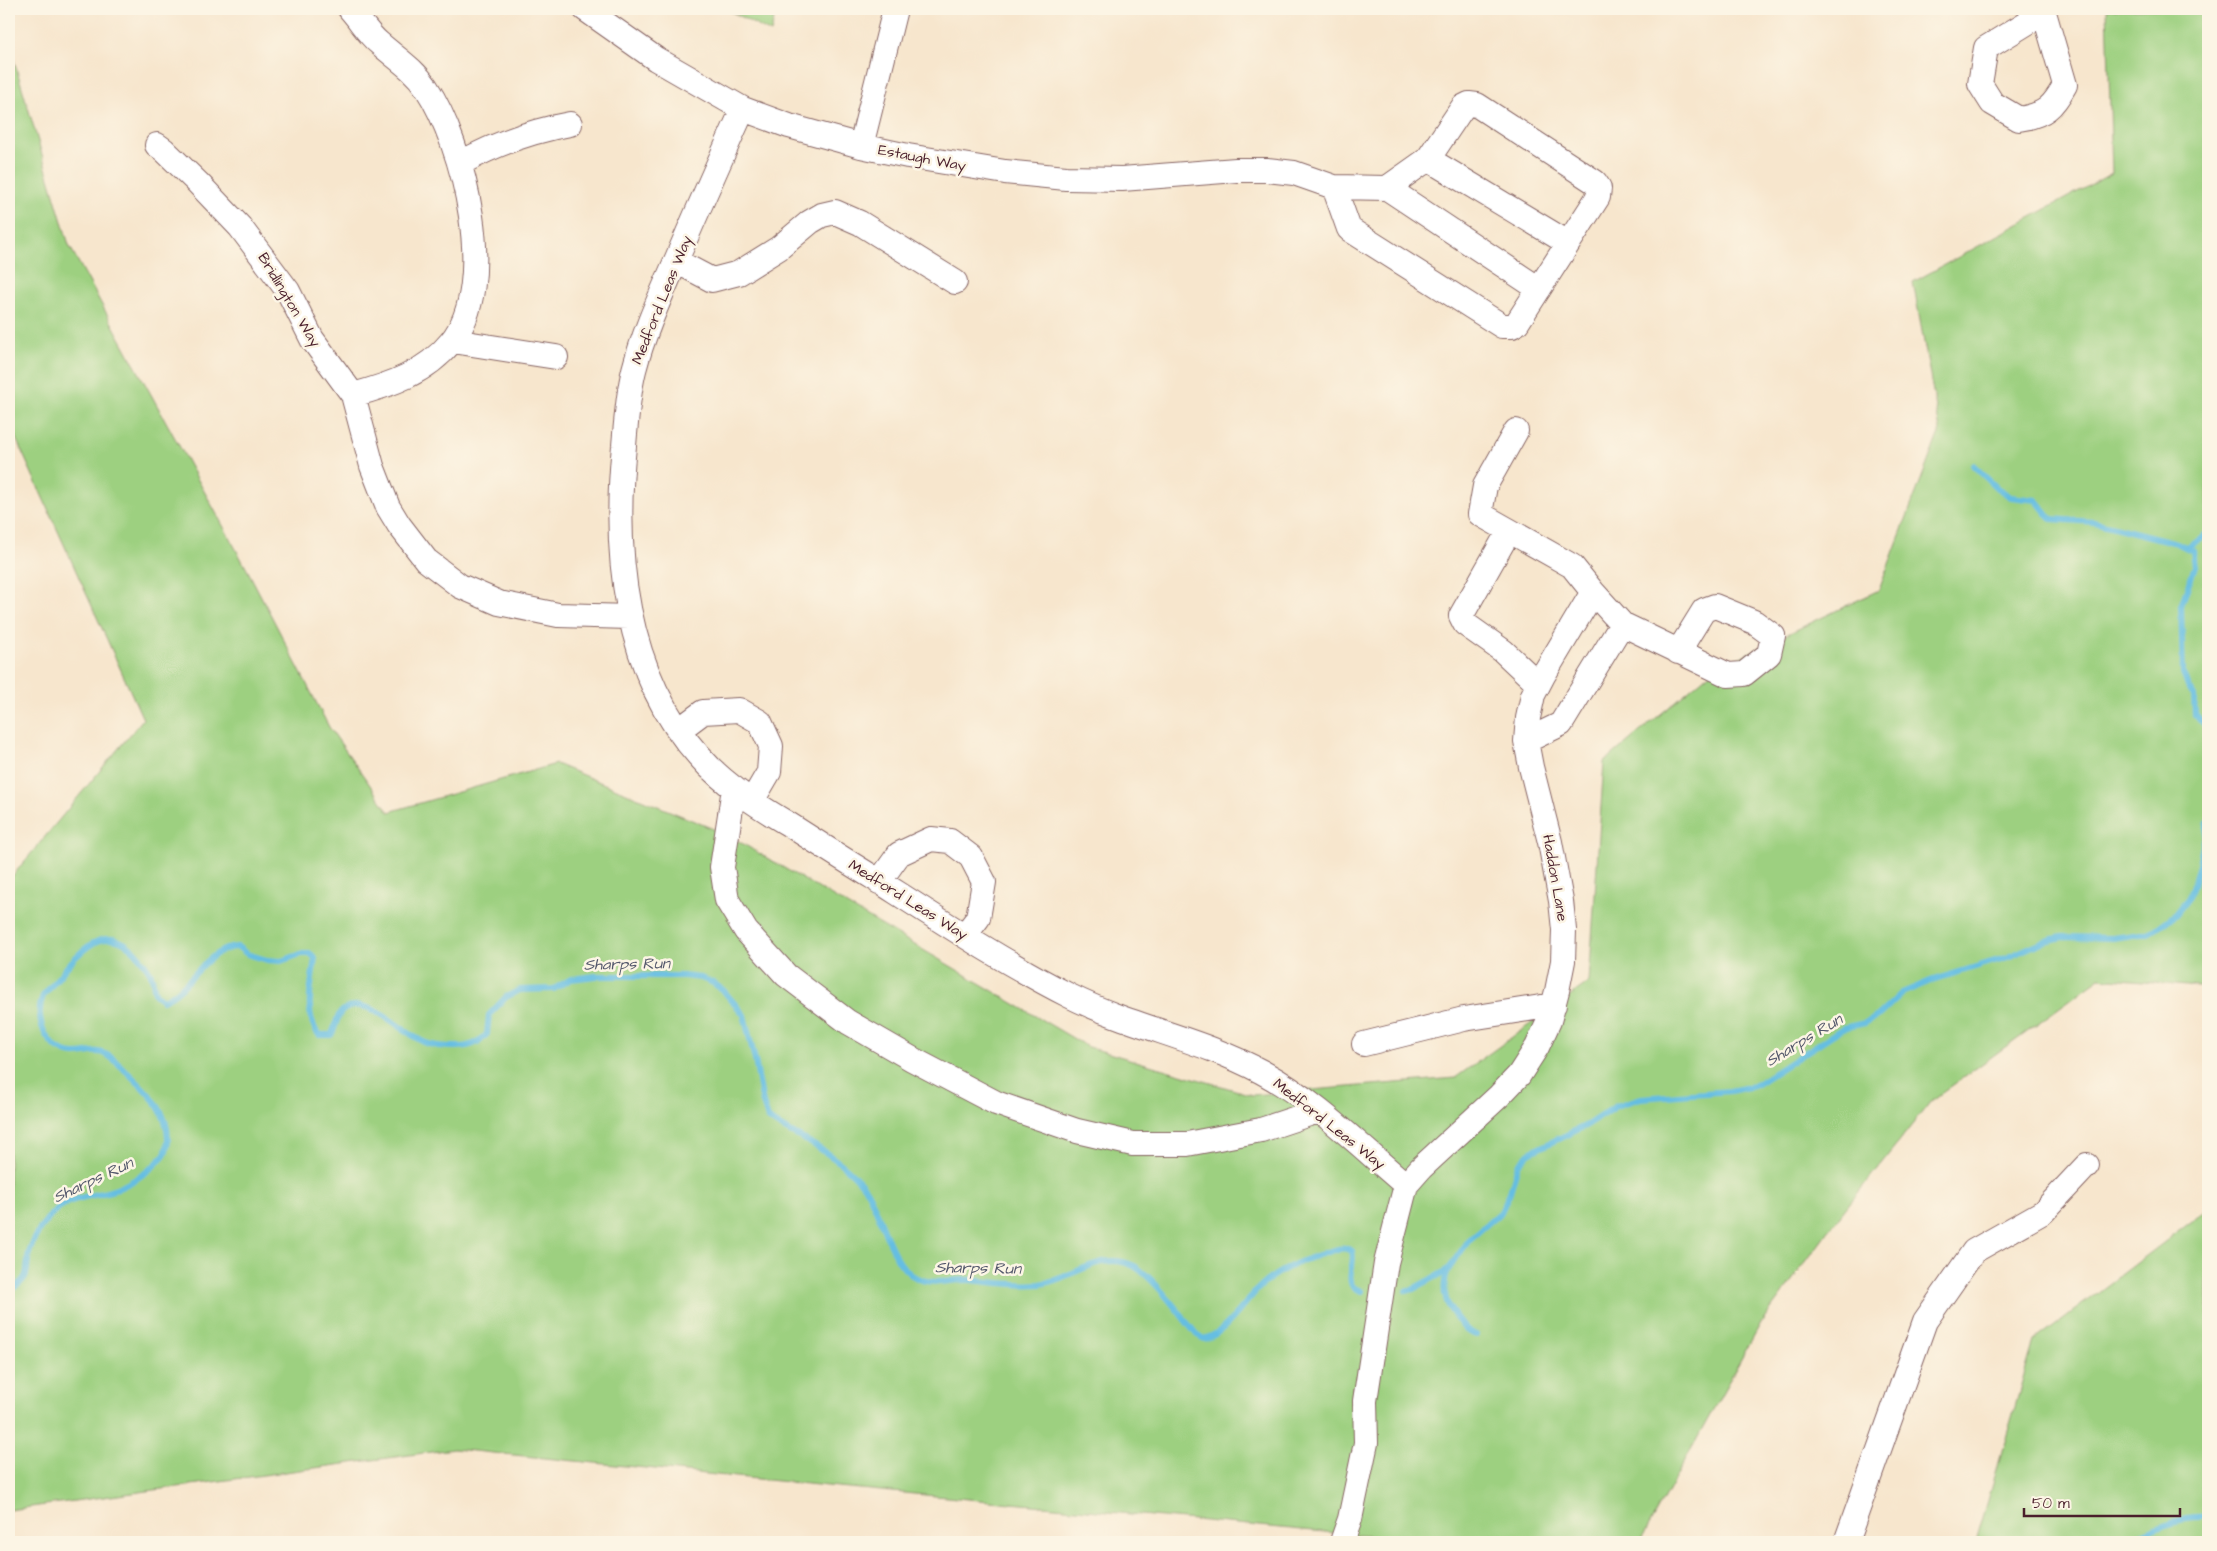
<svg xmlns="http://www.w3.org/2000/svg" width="2217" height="1551" viewBox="0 0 2217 1551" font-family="'Architects Daughter',sans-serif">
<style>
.green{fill:#9dd080;stroke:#747856}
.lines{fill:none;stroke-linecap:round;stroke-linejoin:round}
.stream{stroke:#65bee2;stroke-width:6}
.minor-casing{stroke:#876564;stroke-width:26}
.minor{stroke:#fff;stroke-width:24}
.labels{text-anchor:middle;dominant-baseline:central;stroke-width:5;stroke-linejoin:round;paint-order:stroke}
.street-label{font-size:15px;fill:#4a1f2b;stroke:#fcf5e5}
.water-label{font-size:16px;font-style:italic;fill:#53576b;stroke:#fcf5e5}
</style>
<rect width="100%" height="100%" fill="#fcf5e5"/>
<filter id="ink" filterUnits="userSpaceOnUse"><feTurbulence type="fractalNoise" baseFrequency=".02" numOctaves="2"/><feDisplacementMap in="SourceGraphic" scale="10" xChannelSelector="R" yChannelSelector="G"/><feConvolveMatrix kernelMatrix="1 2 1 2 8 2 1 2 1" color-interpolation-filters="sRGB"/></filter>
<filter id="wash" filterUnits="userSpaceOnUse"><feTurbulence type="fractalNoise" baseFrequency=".0096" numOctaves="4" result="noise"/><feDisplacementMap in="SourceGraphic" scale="20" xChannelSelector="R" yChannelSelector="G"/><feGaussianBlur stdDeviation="1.12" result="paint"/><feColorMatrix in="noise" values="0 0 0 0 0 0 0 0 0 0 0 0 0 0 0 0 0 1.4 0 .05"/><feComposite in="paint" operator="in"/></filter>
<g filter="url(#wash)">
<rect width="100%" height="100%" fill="#f7e6cd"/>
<path class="green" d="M726,9H776L771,33Z
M2107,9H2208V988L2100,978L1931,1101L1845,1209L1762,1321L1640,1542H1432L828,1486L453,1449L9,1510V880L143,719L9,423V44L69,245L249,573L329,727L389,812L556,764L728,835L1088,1047L1252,1095L1455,1078L1589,982L1604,762L1713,670L1879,590L1940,430L1913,282L2112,173Z
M2208,1209V1542H1976L2034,1341Z"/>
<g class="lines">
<path class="stream" d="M1973,465L1997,488L2011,497L2036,500L2051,519L2094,522L2177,543L2193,551L2195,566L2181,606L2183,673L2188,687L2194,696L2195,714L2208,730
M2188,547L2208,533
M1448,1270C1440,1292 1446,1306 1461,1324C1465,1329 1469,1334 1476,1335
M9,1291C35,1275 23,1272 30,1250C35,1235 45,1220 57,1209C70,1198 91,1196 107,1192C126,1187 152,1171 164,1155C167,1151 167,1146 168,1141C169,1111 147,1091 127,1072C120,1066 115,1059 107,1055C94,1048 87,1055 74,1054C47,1052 33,1018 43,996C75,958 108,902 150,972C154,980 153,988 156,995L163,1000C191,989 206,947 238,947L247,954L267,960L281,961L301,954H311L315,958C312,982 303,1015 319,1035H331C337,1027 335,1015 345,1009C369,994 406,1036 426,1043C436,1047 446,1047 456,1047C469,1047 478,1044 487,1034L489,1015L506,997L520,990L554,989L571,979L596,976H683L701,978L713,983L723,990L744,1015L755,1060L763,1103L768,1118C779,1128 793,1133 807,1141C828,1153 850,1168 865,1188C881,1210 889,1266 917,1278C934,1286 951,1279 969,1280C992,1282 1017,1286 1040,1284C1072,1280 1100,1249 1134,1266C1154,1277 1181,1316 1197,1335L1204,1339C1226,1334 1245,1301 1261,1286C1279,1270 1299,1261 1322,1254C1331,1251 1344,1245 1352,1251C1356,1262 1346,1277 1353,1287L1362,1291
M1406,1291L1413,1289L1448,1270L1469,1240L1501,1212L1510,1192L1518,1165L1529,1153L1587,1125L1616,1106L1641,1098L1730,1091L1754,1086L1843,1028L1865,1023L1879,1015L1902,993L1933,980L2008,957L2042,942L2062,937L2113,938L2147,933L2156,929L2176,914L2189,897L2199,865L2208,822
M2124,1542C2149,1530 2180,1516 2208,1518"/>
</g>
</g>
<g filter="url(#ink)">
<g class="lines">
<defs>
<path id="minor" d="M350,9C360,20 368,34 379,43C396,58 414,69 426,87C464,145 499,284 451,342C426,373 390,385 353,395
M585,9L656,59L743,109L789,126L861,146L908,156L1005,172L1066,178L1122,179L1236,170H1267L1294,173L1334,187L1387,188L1428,159L1463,107L1469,104L1477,105L1595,182L1599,188L1598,197L1517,323L1512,326H1502L1349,229L1334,187
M2043,9L2065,85C2053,107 2045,115 2019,119L1992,103L1980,84L1986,48L2043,13
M743,109C721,158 699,207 678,256C662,293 644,331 634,370C628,394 626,421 624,446C613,552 624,673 699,756C724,785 758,806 790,825C818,843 846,861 874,878C938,919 1003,962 1070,996C1132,1027 1201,1039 1262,1072C1314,1100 1361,1147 1406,1185
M157,145L164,150L198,183L240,227L288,291L312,339L353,395L372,466L388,507L399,525L426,560L460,586L499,603L558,615L630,617
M861,146L895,9
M1428,159L1568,243
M461,163C495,144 531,131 570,124
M1387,188L1539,289
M676,261L712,280L739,273L779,248L810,222L822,215L835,212L860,223L955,282
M453,341L556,357
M1516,431L1485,486L1480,514L1572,566L1593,592L1622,624L1561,724L1526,741
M1509,531L1461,616L1465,624L1503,651L1538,684
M1622,624L1728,675L1744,674L1769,654L1773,636L1754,622L1715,606L1704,610L1678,652
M679,730L703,712L739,710L760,722L771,746L769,772L752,801
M734,788L722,867L727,900L746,931L786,975L848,1022L912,1059L996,1103L1077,1131L1133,1144H1187L1261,1130L1318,1111
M879,882L899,854L931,839L950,841L971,857L984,882L978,918L965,935
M1364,1044L1464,1019L1554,1005
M1342,1542L1350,1519L1366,1443L1365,1401L1386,1263L1406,1185L1421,1168L1499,1096L1519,1075L1537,1047L1549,1021L1557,991L1563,961L1564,930L1561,901L1550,842L1531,767L1526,741L1528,718L1533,695L1544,674L1593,592
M1846,1542L1925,1321L1974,1251L2043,1212L2087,1165"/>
</defs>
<use href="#minor" class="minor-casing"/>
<use href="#minor" class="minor"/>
</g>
</g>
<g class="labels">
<g class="street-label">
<text transform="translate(922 158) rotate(11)">Estaugh Way</text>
<text transform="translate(289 300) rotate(59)">Bridlington Way</text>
<text transform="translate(662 300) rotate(-68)">Medford Leas Way</text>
<text transform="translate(1555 878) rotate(80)">Haddon Lane</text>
<text transform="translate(908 900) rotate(32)">Medford Leas Way</text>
<text transform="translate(1329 1124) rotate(38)">Medford Leas Way</text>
</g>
<g class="water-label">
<text transform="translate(627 964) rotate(-1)">Sharps Run</text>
<text transform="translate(1804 1040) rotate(-31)">Sharps Run</text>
<text transform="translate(93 1180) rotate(-25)">Sharps Run</text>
<text transform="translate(978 1268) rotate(1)">Sharps Run</text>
</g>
</g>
<rect width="2217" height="1551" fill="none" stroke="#fcf5e5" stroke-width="30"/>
<path d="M2024 1508v8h156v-8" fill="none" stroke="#4a1f2b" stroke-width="2.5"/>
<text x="2032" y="1508" font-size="15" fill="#4a1f2b" stroke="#fcf5e5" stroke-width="4" paint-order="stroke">50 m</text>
</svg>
